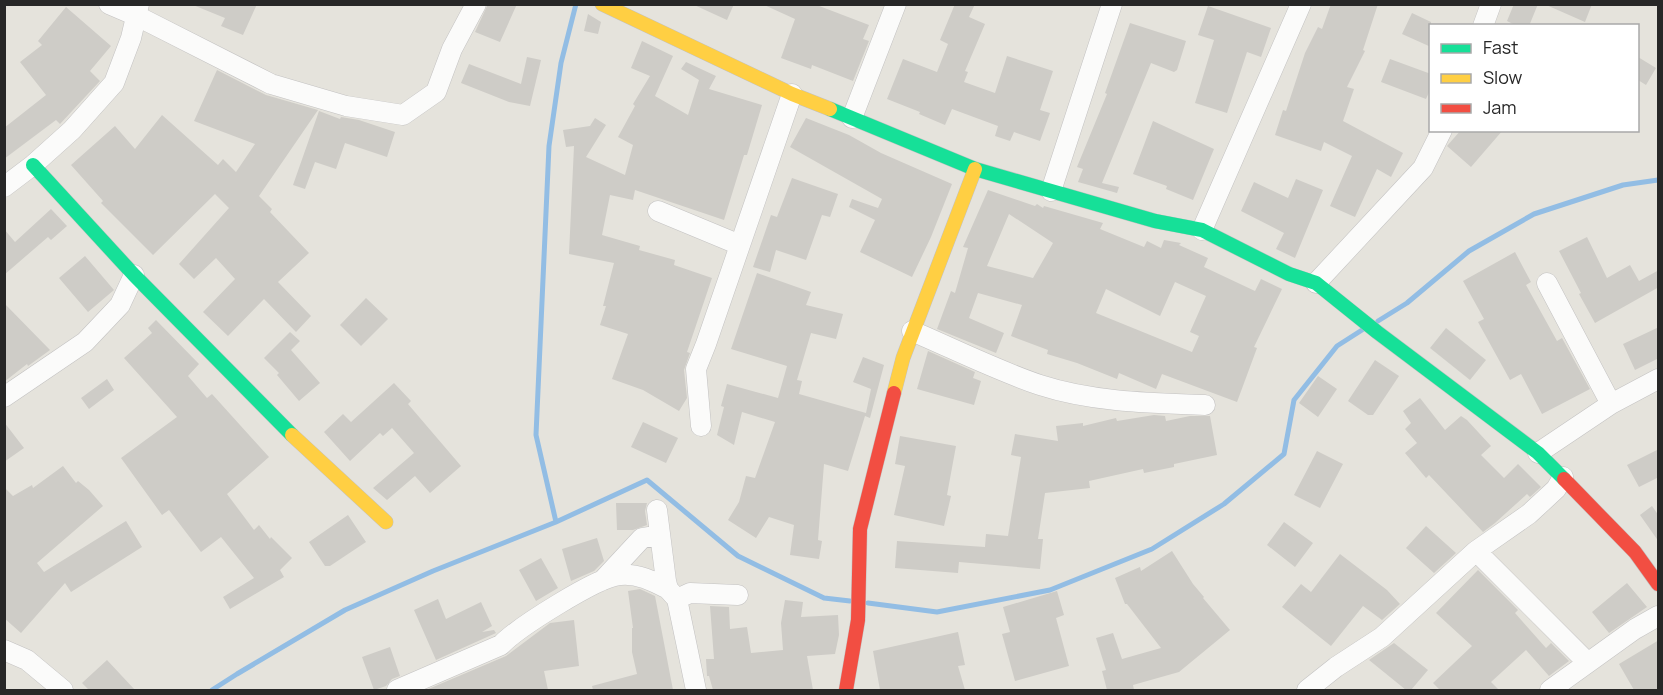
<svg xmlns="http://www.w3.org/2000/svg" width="1663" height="695" viewBox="0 0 1663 695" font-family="Manrope,sans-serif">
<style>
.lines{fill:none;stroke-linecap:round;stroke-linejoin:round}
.stream{stroke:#92bde4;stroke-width:5}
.building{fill:#ceccc7;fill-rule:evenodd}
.street-casing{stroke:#c3c2c2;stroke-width:21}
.fast-casing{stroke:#c3c2c2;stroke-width:15}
.slow-casing{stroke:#c3c2c2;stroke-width:15}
.jam-casing{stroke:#c3c2c2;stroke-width:15}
.street{stroke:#fbfbfa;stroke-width:20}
.fast{stroke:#16e098;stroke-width:14}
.slow{stroke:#ffcf43;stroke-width:14}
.jam{stroke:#f24e42;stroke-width:14}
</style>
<rect width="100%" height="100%" fill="#e5e3dc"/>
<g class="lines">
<path class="stream" d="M1378,321L1407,303L1469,251L1534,214L1623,185L1658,180
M556,522L536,435L549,146L561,63L576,4
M868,603L937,612L1050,590L1152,549L1224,504L1284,454L1294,400L1337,346L1362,330
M212,690L237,674L345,610L433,571L556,522L647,480L738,556L824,598L850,601"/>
</g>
<path class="building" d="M257,4L243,35L221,26L225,18L193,5Z
M488,4H517L500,42L475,32Z
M692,4H734L727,20Z
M762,4H814L869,25L863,39L869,41L853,81L812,65L811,69L781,58L795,19Z
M955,4H975L969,17L985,24L965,71L968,72L964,82L995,93L1007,56L1053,71L1040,110L1050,113L1040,141L1014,132L1010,141L995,136L998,126L952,109L945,125L919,114L920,112L887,99L903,59L937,72L948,44L940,40Z
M1331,4H1378L1363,50L1365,51L1347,87L1354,89L1343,121L1403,153L1391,177L1377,169L1355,217L1330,206L1352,156L1324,142L1321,151L1275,135L1283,110L1286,111L1305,53L1318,27L1322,29Z
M1514,4H1538L1529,26H1517L1507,21Z
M1544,4H1592L1585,22Z
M1208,6L1271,28L1261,57L1247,52L1227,113L1195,103L1214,40L1198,35Z
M66,7L111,46L90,71L100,81L60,124L56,120L4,159V128L46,95L20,62L42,45L38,41Z
M1412,13L1431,22V47L1402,34Z
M588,14L601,22L598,34L584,31Z
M1130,23L1186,41L1177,70L1174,72L1151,63L1102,183L1119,187L1117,193L1078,182L1083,169L1077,167L1107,94L1105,93Z
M642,41L673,56L655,96L688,115L699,80L681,69L686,62L716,76L709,89L762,105L747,155H744L724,220L635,190L633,200L610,195L602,235L640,246L639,250L675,260L674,265L712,278L687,352L690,353L684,370L687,398L679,411L643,390L612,379L628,334L600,325L606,306H603L614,263L569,254L574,146L566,147L563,130L590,126L595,118L606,125L586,157L625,175L633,145L618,137L635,106L633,104L650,76L631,68Z
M527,57L541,60L530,106L509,102L461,83L469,64L521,84Z
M1638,57L1656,68L1646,85L1638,80Z
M1390,59L1431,74V88L1426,99L1381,82Z
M217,70L266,95L318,110L259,196L272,209L270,212L309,253L278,282L311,316L296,332L264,299L228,336L203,312L235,279L216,258L194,279L179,264L229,208L215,194L153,255L101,203L103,201L71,165L115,126L135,149L162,115L218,165L223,159L236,172L255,144L194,121Z
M319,111L340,119L341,117L359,120L395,132L387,157L345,143L336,169L315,162L305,189L293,185Z
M806,118L849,135L881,153L952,184L931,237L912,277L860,252L875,220L849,207L852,199L878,208L882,199L790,147Z
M1153,121L1214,149L1193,200L1166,189L1167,186L1133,174Z
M1461,130H1503L1471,167L1447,146Z
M792,178L838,194L830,217L822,215L806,260L776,250L770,272L753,267L771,215L777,217Z
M1296,179L1323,190L1295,258L1276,249L1284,233L1241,211L1254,182L1288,198Z
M988,190L1035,206L1037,204L1043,208L1044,206L1103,223L1100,229L1144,247L1147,241L1161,248L1164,240L1181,243L1179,245L1208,258L1204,267L1255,291L1261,279L1282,289L1254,347L1257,348L1237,402L1162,374L1156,389L1119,373L1117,379L1077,363L1047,354L1048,350L1011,336L1022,305L978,293L969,318L1004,333L996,353L937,329L951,291L955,293L968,248L963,247ZM1009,214L1053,243L1033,278L987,266ZM1175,282L1206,296L1190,332L1199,336L1192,352L1096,313L1106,289L1160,316Z
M51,209L67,226L51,240L48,237L4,275V229L15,242Z
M1587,237L1607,278L1630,265L1639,281L1659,270V287L1595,323L1579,294L1581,293L1559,251Z
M1515,252L1531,282L1526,285L1557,341L1562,338L1590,389L1542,414L1521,374L1510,380L1478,322L1484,319L1463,281Z
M85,256L114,290L88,312L59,278Z
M757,273L811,292L806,305L843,314L836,339L811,333L797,380L802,381L799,394L866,413L871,389L853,382L863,357L884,365L870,418L865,416L848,471L824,464L818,540L822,541L819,559L790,555L794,525L769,517L756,538L728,520L739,502L746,476L755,478L775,422L742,412L734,445L717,435L724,407L721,406L727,384L778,398L787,366L731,349Z
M366,298L388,319L361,346L340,325Z
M4,303L50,350L28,366L27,364L4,382Z
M156,320L199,364L188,376L207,398L212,394L269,457L227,494L254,530L259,525L270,539L271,537L292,558L280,570L284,577L230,609L223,597L254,578L221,537L201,552L169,510L162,515L121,458L177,417L124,358L152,333L148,328Z
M1659,327V358L1635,370L1623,344Z
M1446,328L1486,360L1470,380L1430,348Z
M290,332L300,341L291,350L320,383L299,401L277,375L279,373L264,358Z
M928,351L975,372L973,378L981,381L974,405L917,389Z
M1375,360L1399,376L1373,415H1368L1348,401Z
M1318,376L1337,389L1318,417L1299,403Z
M107,379L114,390L89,409L81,398Z
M394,383L411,401L408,404L461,466L430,493L415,476L387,500L373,488L414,453L392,428L383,436L380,433L350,461L324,432L343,414L351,422Z
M1420,398L1445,430L1461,416L1467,420L1491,446L1481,455L1504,478L1518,464L1541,487L1530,497L1527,494L1495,523L1483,532L1429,475L1426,478L1405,453L1417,443L1405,429L1411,423L1403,411Z
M1154,415L1165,416L1166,421L1190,416H1210L1217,455L1174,464V467L1144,473L1143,469L1089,481L1090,488L1045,493L1038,539H1043L1040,569L959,562L958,573L895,568L897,541L985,547L986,534L1008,536L1021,457L1011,455L1015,434L1058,441L1056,426L1083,423V426L1116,418L1117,421Z
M4,422L24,448L4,462Z
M643,422L678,438L666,463L631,447Z
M900,436L956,446L947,495L951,496L944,526L894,515L905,466L895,464Z
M1659,449V477L1639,487L1627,465Z
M1317,451L1343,464L1320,508L1294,495Z
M63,466L76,483L78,481L89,490L103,506L37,563L44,572L126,521L142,547L71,592L65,583L21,633L4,618V487L13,496L32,485L33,488Z
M616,503H647L645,511L647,525L633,530H617Z
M1652,506L1659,516V542L1640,515Z
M348,515L366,542L330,566H325L309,542Z
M1284,522L1313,543L1295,567L1267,545Z
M1426,526L1456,553L1434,573L1406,548Z
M597,538L604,561L594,571L571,581L562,549Z
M1172,551L1193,584L1204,597L1203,598L1230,630L1179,672L1133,685L1134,690H1107L1102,671L1106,670L1096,638L1113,633L1122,659L1161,648L1127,604H1125L1115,578L1140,567L1141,571Z
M1340,554L1387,590L1400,604L1382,620L1363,606L1331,646L1282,607L1301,584L1311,592Z
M541,558L558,588L536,601L519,570Z
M1478,570L1518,610L1515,613L1546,648L1551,643L1569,661L1549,676L1526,650L1491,682L1499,690H1440L1433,683L1472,646L1436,613Z
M1627,583L1647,607L1609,633L1592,612Z
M640,589L655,596L673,690H593L592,686L637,674L632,652V628H633L628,591Z
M1057,591L1064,615L1056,618L1069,666L1015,681L1002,634L1010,632L1003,607Z
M438,599L446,619L481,602L492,626L482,632L494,630L496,633L436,660L414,610Z
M785,600L803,602L801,617L838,615L839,635L835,654L807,656L813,690H713L709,676H707L706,659H714L710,606L729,607L730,629L747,627L751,653L783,650L781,623Z
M574,620L579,666L544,671L548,690H426L506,656L550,623Z
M958,632L965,665L958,666L965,690H880L873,651Z
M1659,640V690H1634L1619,664Z
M1394,643L1428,670L1411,690H1406L1369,660Z
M390,647L400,676L392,679L386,686L374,690L362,657Z
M107,660L135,690H89L82,683Z"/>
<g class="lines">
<defs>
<path id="street" d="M109,4L137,16L271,84L346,106L403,115L436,92L452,49L476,4
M1483,26L1491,4
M852,118L896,4
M4,187L33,165L72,130L114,83L131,38L139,4
M1051,191L1112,4
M658,211L740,245
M1202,230L1301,4
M1316,283L1423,168L1442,130
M1547,283L1611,404
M912,331C954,349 998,371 1040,385C1092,402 1150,403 1205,405
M4,397L85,342L120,305L134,275
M701,426L696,369L706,344L792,94
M1538,453L1611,404L1658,379
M657,510L666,581L668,589L677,599L696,690
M1476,551L1587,662
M603,580L642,538L660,535
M677,599L690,593L738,595
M4,650L27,660L63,690
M397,690L501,645C517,628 597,577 620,575C637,573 653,581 668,589
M1307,690L1336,667L1382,637L1476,551L1529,514L1556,489L1563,477
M1550,690L1635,629L1658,616"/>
<path id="fast" d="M830,109L975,169L1155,221L1202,230L1289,274L1316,283L1377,332L1538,453L1564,479
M33,165L134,275L292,435"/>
<path id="slow" d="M602,4L792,94L830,109
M894,393L903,358L975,169
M292,435L386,522"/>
<path id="jam" d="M1564,479L1635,552L1658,584
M846,690L858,620L860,529L894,393"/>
</defs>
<use href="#street" class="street-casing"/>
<use href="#fast" class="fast-casing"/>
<use href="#slow" class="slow-casing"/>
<use href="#jam" class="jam-casing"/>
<use href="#street" class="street"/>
<use href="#fast" class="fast"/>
<use href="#slow" class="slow"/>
<use href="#jam" class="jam"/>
</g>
<rect width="1663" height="695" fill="none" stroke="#272727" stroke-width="12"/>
<rect x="1429" y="24" width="210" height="108" fill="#ffffff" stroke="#a9a9a9" stroke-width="1.5"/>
<rect x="1441" y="44" width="30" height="9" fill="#16e098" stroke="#a9a9a9" stroke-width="1.5"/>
<text x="1483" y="54" font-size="18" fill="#272727">Fast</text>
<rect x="1441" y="74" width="30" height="9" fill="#ffcf43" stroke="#a9a9a9" stroke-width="1.5"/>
<text x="1483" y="84" font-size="18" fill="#272727">Slow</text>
<rect x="1441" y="104" width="30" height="9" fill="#f24e42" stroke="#a9a9a9" stroke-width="1.5"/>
<text x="1483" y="114" font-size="18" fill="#272727">Jam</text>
</svg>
